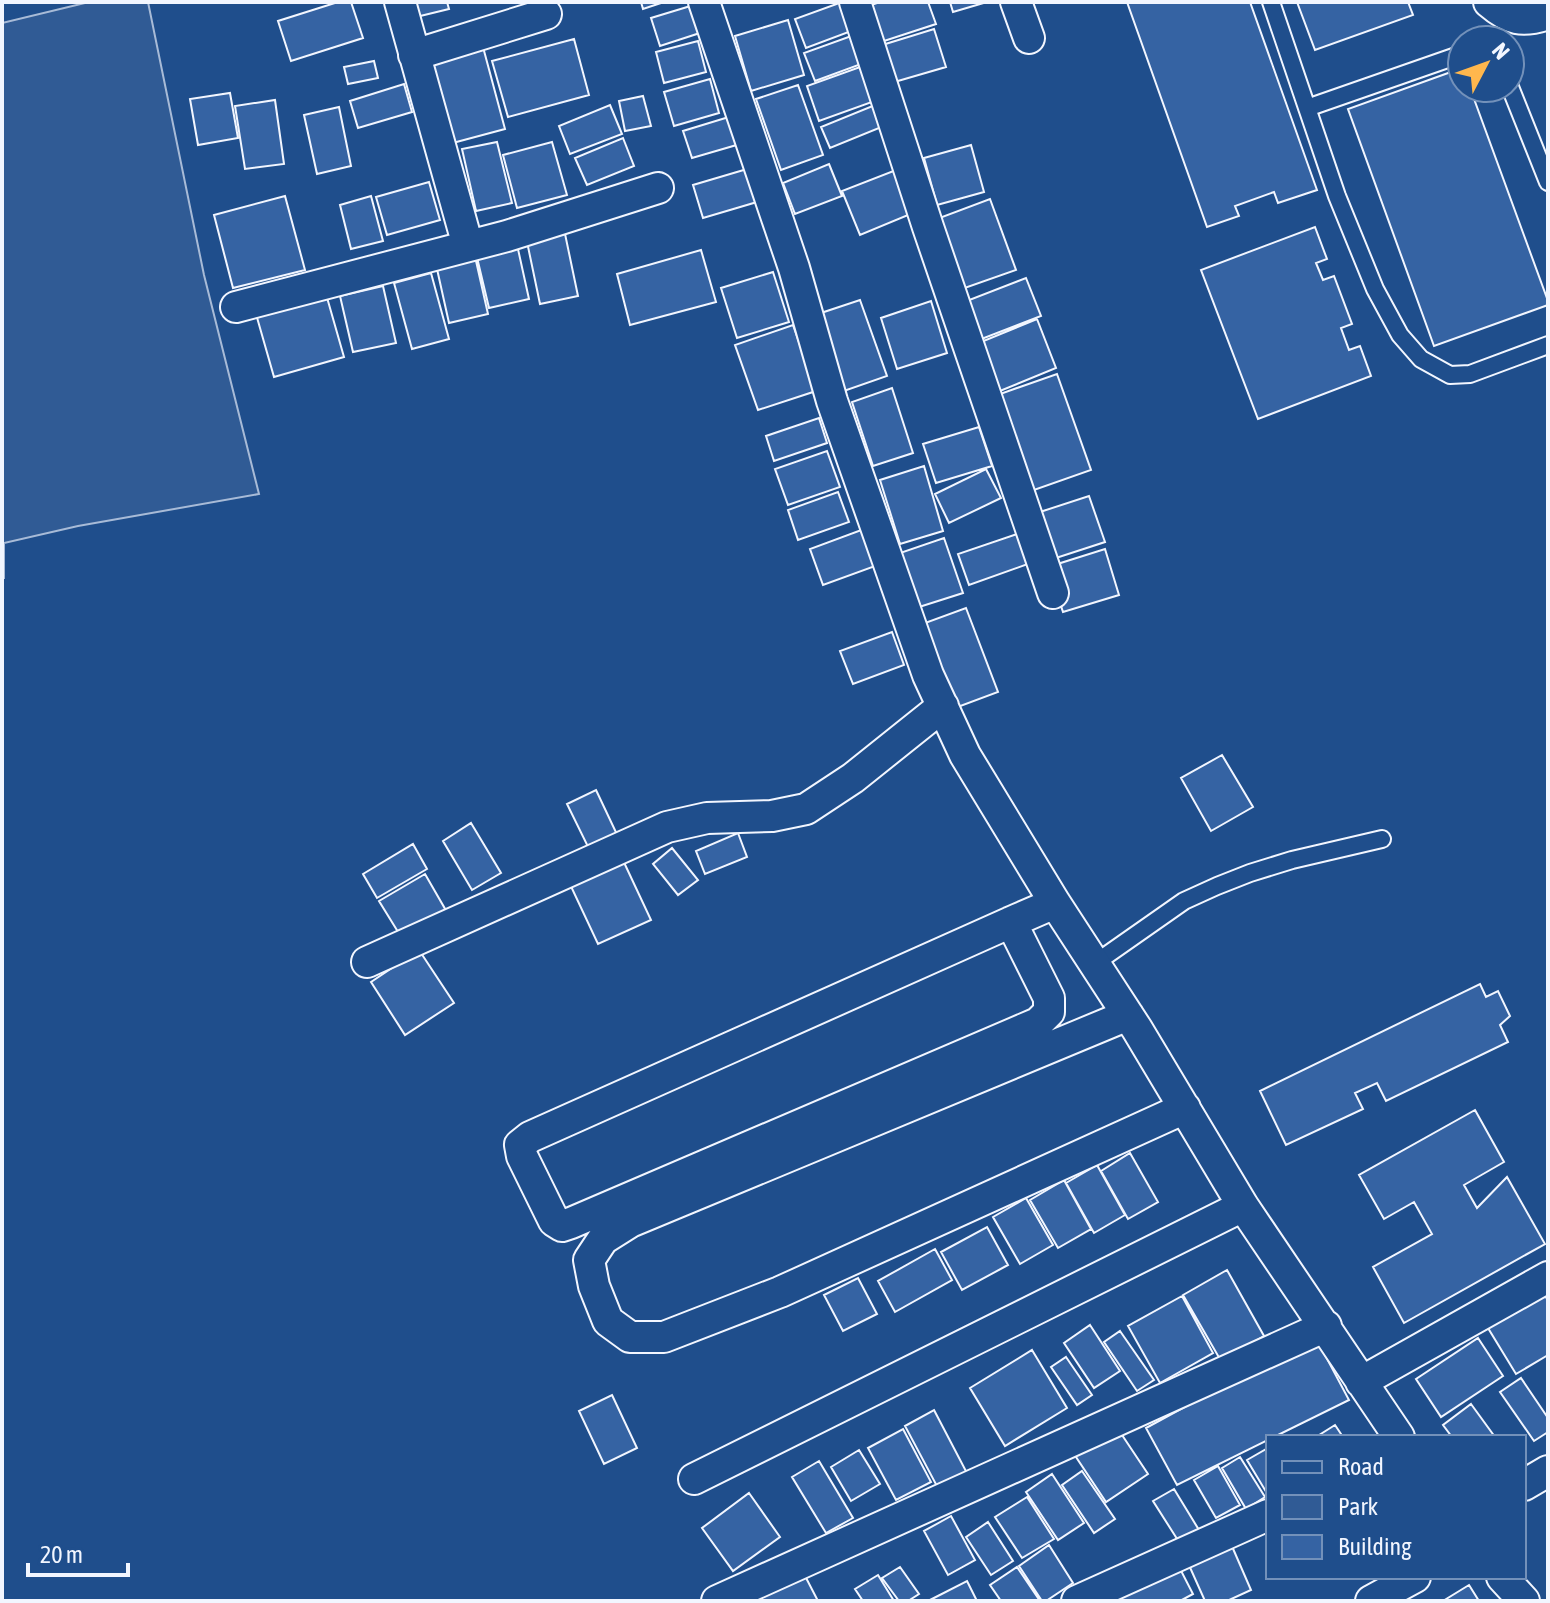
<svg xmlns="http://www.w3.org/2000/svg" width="1550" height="1603" viewBox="0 0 1550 1603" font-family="'Asap Condensed',sans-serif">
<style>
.green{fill:#305b95;stroke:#a8bbd7;stroke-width:2}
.building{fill:#3563a3;stroke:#f2f6ff;stroke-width:2}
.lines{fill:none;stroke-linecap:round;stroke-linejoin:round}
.lane-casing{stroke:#f2f6ff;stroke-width:20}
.street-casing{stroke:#f2f6ff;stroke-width:34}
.lane{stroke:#1f4e8c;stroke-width:16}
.street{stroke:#1f4e8c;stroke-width:30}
</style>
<rect width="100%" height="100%" fill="#1f4e8c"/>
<path class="green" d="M89,2H148L204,275L259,494L78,526L4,543V578H2V23Z"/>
<path class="building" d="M338,2H351L363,38L291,61L278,21Z
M408,2H447L449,9L412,18Z
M641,2H664L643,9Z
M842,2L854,30L806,48L795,19Z
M880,2H928L936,24L881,42L868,6Z
M950,2H987L953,12Z
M1127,2H1250L1317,190L1278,203L1274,192L1235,206L1239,216L1207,227Z
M1297,2H1408L1413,15L1315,50Z
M697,4L706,31L660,46L651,18Z
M788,20L804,75L751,91L735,36Z
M934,29L946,67L891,83L879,46Z
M854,35L864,63L815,81L804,53Z
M574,39L589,95L508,117L492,61Z
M698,41L706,72L664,83L656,52Z
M483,47L505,129L449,144L428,60Z
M374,61L378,78L348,84L344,67Z
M860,67L872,102L819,121L807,86Z
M1462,68V88H1470L1548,301V305L1434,346L1348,109Z
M710,79L719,113L674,126L664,92Z
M404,84L412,112L358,128L350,101Z
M798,85L823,155L781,170L756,99Z
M230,93L238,138L198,145L190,99Z
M643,96L651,126L625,131L619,101Z
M275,100L284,164L245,169L235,106Z
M610,105L622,134L570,154L559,126Z
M875,105L884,126L830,148L821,127Z
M339,107L351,166L317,174L304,115Z
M732,116L740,144L692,158L683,131Z
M623,138L634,166L587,185L575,158Z
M497,142L512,203L476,211L462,149Z
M552,142L567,195L517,208L503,155Z
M971,145L984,192L937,205L924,158Z
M829,164L842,196L795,214L783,183Z
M747,169L757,202L703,218L693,185Z
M896,170L913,213L860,235L842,191Z
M429,182L440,220L387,235L376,197Z
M285,196L305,270L233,288L214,215Z
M371,196L383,241L351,249L340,205Z
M990,199L1016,270L959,290L934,220Z
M1315,227L1327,259L1316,263L1323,280L1334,276L1352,324L1341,328L1349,350L1360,346L1371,376L1258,419L1201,270Z
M564,229L578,296L540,304L526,237Z
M516,240L529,299L489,308L475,249Z
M701,250L716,302L630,325L617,274Z
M474,252L488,314L449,323L435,260Z
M773,272L789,322L737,338L721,288Z
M431,273L449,339L412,349L394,283Z
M1026,278L1041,316L979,340L964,302Z
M383,286L396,343L353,352L340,296Z
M326,294L344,357L274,377L256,314Z
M860,300L887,376L841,392L815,315Z
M931,301L947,353L897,369L881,318Z
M1037,319L1056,368L1000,391L981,342Z
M793,325L816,391L758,410L735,345Z
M1057,374L1091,470L1034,490L1000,394Z
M892,388L913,453L873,466L852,402Z
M819,418L827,443L774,461L766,436Z
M979,427L992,466L936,483L923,444Z
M827,451L840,487L788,505L775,469Z
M924,466L943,531L900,544L880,480Z
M986,469L1001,498L949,523L935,494Z
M838,492L849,522L798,540L788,510Z
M1089,496L1105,542L1056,558L1040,512Z
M864,529L878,565L823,585L810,549Z
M1017,534L1028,564L969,585L958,554Z
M944,538L963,593L916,608L897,554Z
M1105,549L1119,595L1063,612L1048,567Z
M966,608L998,692L947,711L914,627Z
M892,632L904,665L853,684L840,651Z
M1222,755L1253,807L1211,831L1181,778Z
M596,790L622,845L594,859L567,804Z
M471,823L501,873L472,890L443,841Z
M738,833L747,857L705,874L696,851Z
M413,844L427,869L377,898L363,874Z
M672,848L698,880L678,895L653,864Z
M621,856L651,920L598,944L568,880Z
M425,874L448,914L403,940L379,901Z
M419,950L454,1003L405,1035L371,982Z
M1480,984L1486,997L1498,991L1510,1016L1500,1025L1508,1042L1386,1101L1377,1083L1355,1093L1363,1109L1286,1145L1260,1091Z
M1475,1110L1504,1162L1464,1185L1477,1208L1507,1177L1545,1244L1404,1323L1373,1267L1432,1234L1414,1202L1384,1219L1359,1175Z
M1130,1153L1158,1202L1128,1219L1101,1171Z
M1097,1165L1125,1215L1094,1233L1066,1183Z
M1064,1180L1091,1229L1058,1248L1030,1200Z
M1026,1198L1053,1245L1020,1264L993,1217Z
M987,1227L1008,1265L962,1290L941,1252Z
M935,1249L952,1280L895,1312L878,1281Z
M1227,1270L1264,1336L1221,1361L1183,1295Z
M858,1278L877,1314L843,1331L824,1295Z
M1545,1295L1548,1301V1355L1516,1374L1488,1328Z
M1182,1296L1213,1353L1160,1383L1128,1326Z
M1090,1325L1120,1371L1094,1388L1064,1343Z
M1120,1331L1154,1380L1137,1391L1104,1342Z
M1315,1336L1349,1400L1274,1437H1268V1440L1177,1485L1146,1428Z
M1478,1338L1503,1376L1441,1417L1416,1379Z
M1032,1350L1067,1408L1005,1446L970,1388Z
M1066,1357L1092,1395L1077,1405L1051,1367Z
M1521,1378L1548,1418V1432L1534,1441L1500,1392Z
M612,1395L637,1448L604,1464L579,1411Z
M1471,1404L1495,1437H1452L1443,1425Z
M934,1410L968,1475L939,1490L905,1426Z
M1114,1423L1148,1474L1106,1502L1072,1451Z
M1335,1425L1343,1437H1316Z
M903,1429L931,1482L896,1500L868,1448Z
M1268,1448V1495L1247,1460Z
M859,1450L880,1484L851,1501L831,1467Z
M1240,1457L1265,1497L1246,1509L1222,1468Z
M819,1461L853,1518L826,1533L792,1477Z
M1218,1466L1240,1505L1216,1518L1194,1480Z
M1082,1471L1115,1519L1094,1533L1062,1485Z
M1052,1474L1084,1523L1058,1540L1026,1492Z
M1174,1489L1199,1530L1179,1542L1153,1501Z
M749,1493L780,1537L733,1571L702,1528Z
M1027,1497L1054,1539L1022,1558L995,1517Z
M951,1516L975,1560L948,1575L924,1531Z
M988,1522L1013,1561L991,1575L966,1537Z
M1231,1544L1251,1590L1227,1601H1205L1188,1563Z
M1049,1545L1073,1583L1046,1601H1042L1019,1566Z
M1175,1559L1193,1594L1180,1601H1119L1113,1590Z
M900,1567L919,1594L908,1601H899L882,1578Z
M1017,1567L1040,1601H1001L990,1585Z
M803,1572L818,1601H750Z
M878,1575L894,1601H863L855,1589Z
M967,1581L977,1601H928Z
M1469,1585L1479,1601H1443Z"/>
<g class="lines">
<defs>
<path id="lane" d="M1271,2L1337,196L1375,289L1400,335L1421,359L1450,375L1470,374L1548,345
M1510,87L1548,182
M1307,108L1462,54
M1094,964L1184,901L1217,886L1250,873L1292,860L1382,839"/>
<path id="street" d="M400,2L468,246
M704,2L794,268L832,401L928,675L965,755L1055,903L1137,1029L1243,1206L1399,1437
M855,2L928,227L1053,593
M1016,2L1029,38
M1489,2C1510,20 1522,23 1548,14
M414,55L546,14
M236,307L507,236L658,188
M1011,922L1049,998V1012L1038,1023L571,1223L562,1226L554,1221L522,1156L520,1145L530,1137L1018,919L1055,903
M367,962L667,827L707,818L772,816L806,809L853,778L943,706
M1128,1015L630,1222L603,1239L589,1260L594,1286L608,1321L630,1337H664L780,1292L1185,1108
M1361,1382L1548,1277
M694,1479L1243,1206
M1524,1485L1548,1471
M1502,1577L1524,1601
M717,1601L1326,1326
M1077,1601L1268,1515
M1371,1601L1415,1577"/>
</defs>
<use href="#lane" class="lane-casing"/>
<use href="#street" class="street-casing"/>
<use href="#lane" class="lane"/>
<use href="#street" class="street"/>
</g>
<rect width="1550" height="1603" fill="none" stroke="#f2f6ff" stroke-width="8"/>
<rect x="1266" y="1435" width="260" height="144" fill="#1f4e8c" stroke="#7391ba" stroke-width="2"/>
<rect x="1282" y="1461" width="40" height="12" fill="#1f4e8c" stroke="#7391ba" stroke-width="2"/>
<text x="1338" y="1475" font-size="24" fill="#f2f6ff">Road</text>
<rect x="1282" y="1495" width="40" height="24" fill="#305b95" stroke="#7391ba" stroke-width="2"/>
<text x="1338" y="1515" font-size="24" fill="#f2f6ff">Park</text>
<rect x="1282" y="1535" width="40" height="24" fill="#3563a3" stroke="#7391ba" stroke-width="2"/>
<text x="1338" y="1555" font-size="24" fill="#f2f6ff">Building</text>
<g transform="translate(1486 64) rotate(49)"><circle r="38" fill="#1f4e8c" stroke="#7391ba" stroke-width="2"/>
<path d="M0-6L14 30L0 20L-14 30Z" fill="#ffb74d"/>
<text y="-12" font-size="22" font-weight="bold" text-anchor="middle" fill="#f2f6ff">N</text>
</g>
<path d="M28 1563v12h100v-12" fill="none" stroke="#f2f6ff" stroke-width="4"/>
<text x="40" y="1563" font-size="24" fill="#f2f6ff" stroke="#1f4e8c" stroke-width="6" paint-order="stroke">20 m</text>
</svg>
